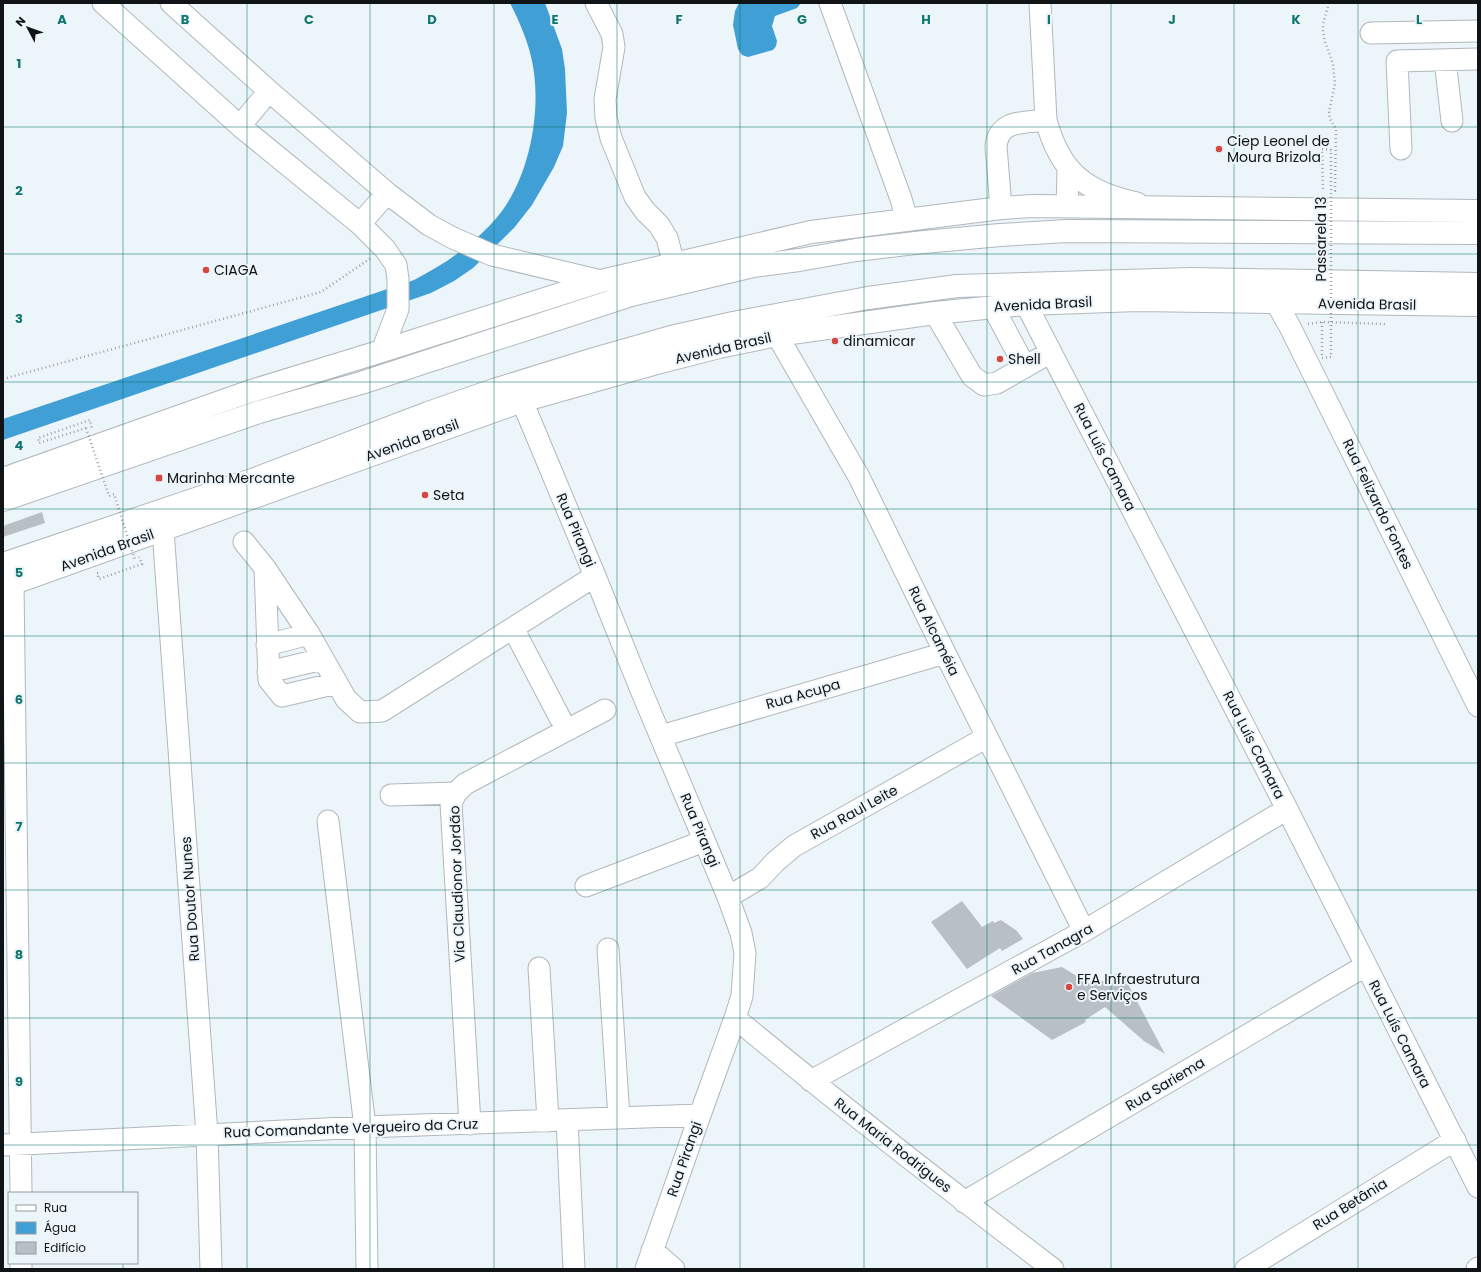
<svg xmlns="http://www.w3.org/2000/svg" width="1481" height="1272" viewBox="0 0 1481 1272" font-family="Poppins,sans-serif">
<style>
.water{fill:#409fd5}
.building{fill:#b8c0c6}
.lines{fill:none;stroke-linecap:round;stroke-linejoin:round}
.minor-casing{stroke:#b0b8bd;stroke-width:23}
.highway-casing{stroke:#b0b8bd;stroke-width:24}
.path{stroke:#9ba2a6;stroke-width:2.5;stroke-dasharray:1 3;stroke-linecap:butt}
.minor{stroke:#fff;stroke-width:21}
.highway{stroke:#fff;stroke-width:22}
.path-bridge{stroke:#9ba2a6;stroke-width:2.5;stroke-dasharray:1 3;stroke-linecap:butt}
.grid{fill:none;stroke:#0f766e;stroke-width:1;stroke-opacity:0.55}
.poi-dot{fill:#d6483f;stroke:#ecf5fa;stroke-width:1.5}
.labels{text-anchor:middle;dominant-baseline:central;stroke-width:4;stroke-linejoin:round;paint-order:stroke}
.poi-label{font-size:14px;fill:#111416;stroke:#ecf5fa;text-anchor:start}
.street-label{font-size:14px;fill:#111416;stroke:#ecf5fa}
.grid-label{font-size:13px;text-anchor:middle;font-weight:bold;fill:#0f766e;stroke:#ecf5fa;stroke-width:4;stroke-linejoin:round;paint-order:stroke}
</style>
<rect width="100%" height="100%" fill="#ecf5fa"/>
<path class="water" d="M510,3H545L562,49L565,69L567,113L563,146L554,167L532,205L514,228L473,268L454,281L431,293L3,440V419L414,280C447,263 479,241 502,211C530,173 541,112 533,66C529,43 520,23 510,3Z
M739,3H801L797,8L775,16L772,26L777,41L776,46L773,50L748,57L742,55L738,49L733,25L735,11Z"/>
<path class="building" d="M42,512L45,523L3,537V526Z
M962,901L982,927L993,921L994,923L1001,920L1017,931L1023,939L1002,951L1000,948L967,969L931,922Z
M1062,967L1093,986L1121,971L1165,1054L1144,1041L1105,1007L1085,1020L1086,1022L1052,1040L991,996L1032,973Z"/>
<g class="lines">
<defs>
<path id="minor" d="M103,3L240,126L360,224L385,249L396,265L398,279V309L382,351
M171,3L269,91L387,193L429,225L453,238L492,255L601,281
M596,3L612,34L614,47L605,99L606,118L611,138L635,197L645,211L659,225L667,238L674,264
M830,3L901,199L907,220
M1040,3L1046,120C1060,172 1085,192 1137,203
M1371,33L1478,31
M1445,60L1452,121
M240,126L269,91
M1401,149L1397,61L1478,59
M1067,206L1068,169
M1001,208L996,146C999,119 1025,123 1046,120
M360,224L387,193
M1276,302L1290,327L1478,706
M1026,304L1287,809L1478,1187
M993,307L1025,367
M935,313L972,376L984,385L997,383L1051,352
M777,335L859,477L945,653L1084,931
M522,401L595,576L641,690L728,897L741,933L745,953L742,996L735,1018L700,1115L646,1269
M163,530L207,1134L211,1269
M244,542L265,568L309,634L346,699L360,712L382,711L595,576
M265,568L269,680L282,696L337,683
M13,583L21,1193
M513,628L560,718
M267,645L309,634
M268,672L323,659
M661,736L945,653
M391,795L456,793
M328,821L365,1127L367,1269
M586,886L704,841
M728,897L760,878L775,862L794,846L987,737
M608,949L619,1118
M539,968L548,1121
M735,1018C839,1104 945,1187 1053,1269
M811,1081L1084,931L1287,809
M567,1120L574,1269
M470,1124L451,803L456,793L465,784L605,710
M3,1145L365,1127L700,1115
M964,1202L1365,966
M652,1250L674,1269
M21,1263V1269
M1246,1269L1455,1140
M1477,1269L1478,1268"/>
<path id="highway" d="M3,479L248,392L382,351L601,281L811,232L1001,208L1033,206L1478,211
M3,500L259,412L361,383L631,295L753,266L799,260L856,250L924,242L1000,235L1067,231L1478,233
M3,564L255,479L428,413L494,390L594,359L671,337L733,323L868,298L957,286L1191,279L1478,284
M3,587L522,401L657,363L719,347L777,335L935,313L1026,304L1138,300L1478,305"/>
</defs>
<use href="#minor" class="minor-casing"/>
<use href="#highway" class="highway-casing"/>
<path class="path" d="M1329,3L1323,24V32L1325,42L1333,64L1335,84L1329,112L1330,119L1336,129L1335,191H1332
M1308,324L1322,322L1387,324
M3,379L321,292L371,258
M86,428L39,443L38,438L90,420L92,429
M98,573H97L99,579L142,564L139,557"/>
<use href="#minor" class="minor"/>
<use href="#highway" class="highway"/>
<path class="path-bridge" d="M1322,322V358L1331,357V150L1322,149L1323,191
M86,428L109,496L114,494L135,560"/>
</g>
<path class="grid" d="M123,3V1193M247,3V1269M370,3V1269M494,3V1269M617,3V1269M740,3V1269M864,3V1269M987,3V1269M1111,3V1269M1234,3V1269M1358,3V1269M3,127H1478M3,254H1478M3,382H1478M3,509H1478M3,636H1478M3,763H1478M3,890H1478M3,1018H1478M3,1145H1478M123,1263V1269"/>
<g class="poi-dot">
<circle cx="1219" cy="149" r="4"/>
<circle cx="206" cy="270" r="4"/>
<circle cx="835" cy="341" r="4"/>
<circle cx="1000" cy="359" r="4"/>
<rect x="155" y="474" width="8" height="8" rx="2"/>
<circle cx="425" cy="495" r="4"/>
<circle cx="1069" cy="987" r="4"/>
</g>
<g class="labels">
<g class="poi-label">
<text x="1227" y="141">Ciep Leonel de<tspan x="1227" dy="16">Moura Brizola</tspan></text>
<text x="214" y="270">CIAGA</text>
<text x="843" y="341">dinamicar</text>
<text x="1008" y="359">Shell</text>
<text x="167" y="478">Marinha Mercante</text>
<text x="433" y="495">Seta</text>
<text x="1077" y="979">FFA Infraestrutura<tspan x="1077" dy="16">e Serviços</tspan></text>
</g>
<g class="street-label">
<text transform="translate(1321 239) rotate(-90)">Passarela 13</text>
<text transform="translate(1043 304) rotate(-3)">Avenida Brasil</text>
<text transform="translate(1367 304) rotate(1)">Avenida Brasil</text>
<text transform="translate(723 348) rotate(-13)">Avenida Brasil</text>
<text transform="translate(412 440) rotate(-20)">Avenida Brasil</text>
<text transform="translate(1105 457) rotate(63)">Rua Luís Camara</text>
<text transform="translate(1378 504) rotate(64)">Rua Felizardo Fontes</text>
<text transform="translate(576 530) rotate(67)">Rua Pirangi</text>
<text transform="translate(107 550) rotate(-20)">Avenida Brasil</text>
<text transform="translate(934 631) rotate(64)">Rua Alcaméia</text>
<text transform="translate(803 694) rotate(-16)">Rua Acupa</text>
<text transform="translate(1254 745) rotate(63)">Rua Luís Camara</text>
<text transform="translate(854 812) rotate(-29)">Rua Raul Leite</text>
<text transform="translate(700 830) rotate(67)">Rua Pirangi</text>
<text transform="translate(457 884) rotate(-92)">Via Claudionor Jordão</text>
<text transform="translate(190 899) rotate(-94)">Rua Doutor Nunes</text>
<text transform="translate(1052 949) rotate(-29)">Rua Tanagra</text>
<text transform="translate(1400 1034) rotate(63)">Rua Luís Camara</text>
<text transform="translate(1165 1084) rotate(-31)">Rua Sariema</text>
<text transform="translate(351 1128) rotate(-2)">Rua Comandante Vergueiro da Cruz</text>
<text transform="translate(893 1145) rotate(38)">Rua Maria Rodrigues</text>
<text transform="translate(684 1159) rotate(-71)">Rua Pirangi</text>
<text transform="translate(1350 1204) rotate(-32)">Rua Betânia</text>
</g>
</g>
<g class="grid-label">
<text x="62" y="24">A</text>
<text x="185" y="24">B</text>
<text x="309" y="24">C</text>
<text x="432" y="24">D</text>
<text x="555" y="24">E</text>
<text x="679" y="24">F</text>
<text x="802" y="24">G</text>
<text x="926" y="24">H</text>
<text x="1049" y="24">I</text>
<text x="1172" y="24">J</text>
<text x="1296" y="24">K</text>
<text x="1419" y="24">L</text>
<text x="19" y="68">1</text>
<text x="19" y="195">2</text>
<text x="19" y="323">3</text>
<text x="19" y="450">4</text>
<text x="19" y="577">5</text>
<text x="19" y="704">6</text>
<text x="19" y="831">7</text>
<text x="19" y="959">8</text>
<text x="19" y="1086">9</text>
</g>
<rect width="1481" height="1272" fill="none" stroke="#111416" stroke-width="8"/>
<rect x="8" y="1192" width="130" height="72" fill="#ecf5fa" stroke="#949b9f"/>
<rect x="16" y="1205" width="20" height="6" fill="#ffffff" stroke="#949b9f"/>
<text x="44" y="1212" font-size="12" fill="#111416">Rua</text>
<rect x="16" y="1222" width="20" height="12" fill="#409fd5" stroke="#949b9f"/>
<text x="44" y="1232" font-size="12" fill="#111416">Água</text>
<rect x="16" y="1242" width="20" height="12" fill="#b8c0c6" stroke="#949b9f"/>
<text x="44" y="1252" font-size="12" fill="#111416">Edifício</text>
<g transform="translate(28 28) rotate(311)" stroke="#ecf5fa" stroke-width="3" paint-order="stroke">
<path d="M0-3L7 15L0 10L-7 15Z" fill="#111416"/>
<text y="-6" font-size="11" font-weight="bold" text-anchor="middle" fill="#111416">N</text>
</g>
</svg>
